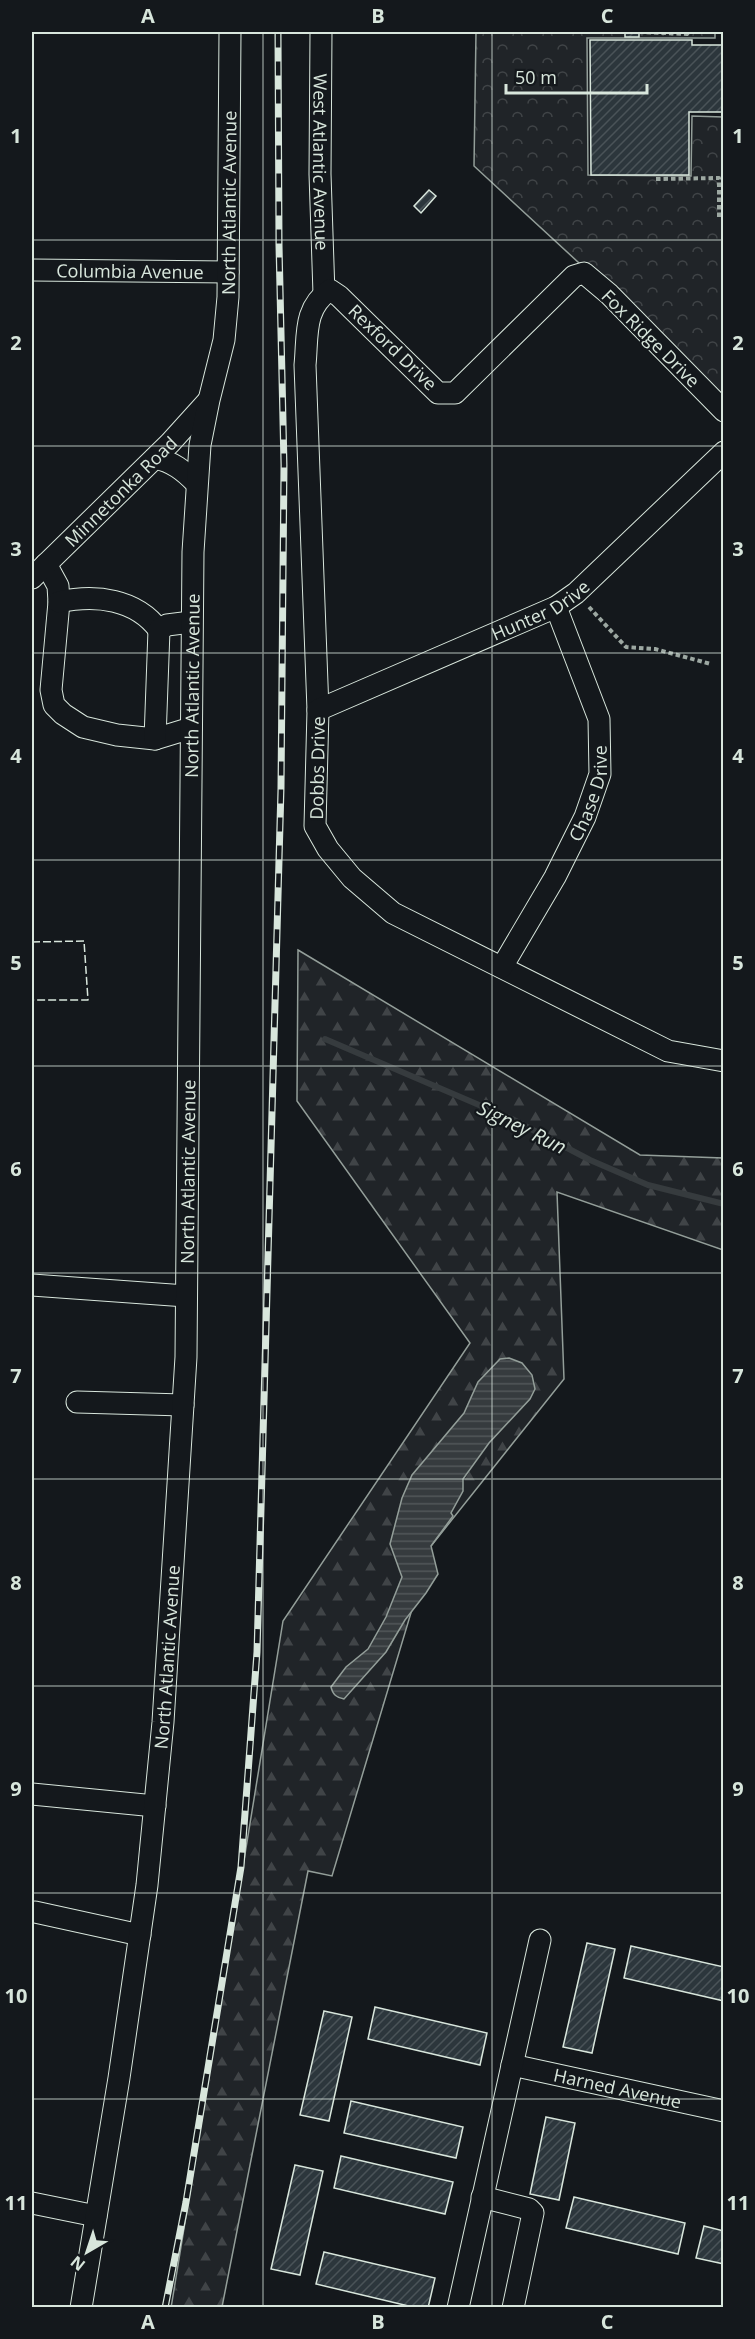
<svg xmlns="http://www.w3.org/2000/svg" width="755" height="2339" viewBox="0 0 755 2339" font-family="'Open Sans',sans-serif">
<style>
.forest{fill:url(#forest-firs);stroke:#939e99;stroke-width:1.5}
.park{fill:url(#park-crowns);stroke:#939e99;stroke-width:1.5}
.water{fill:url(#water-rules);stroke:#939e99;stroke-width:1.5}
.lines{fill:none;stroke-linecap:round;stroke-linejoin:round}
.stream{stroke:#363b3e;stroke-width:6}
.building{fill:url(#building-hatch);stroke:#d8e6dc;stroke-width:1.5}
.minor-casing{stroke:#d8e6dc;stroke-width:23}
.path{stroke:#9da8a2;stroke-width:4;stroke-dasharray:4.5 3;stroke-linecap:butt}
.minor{stroke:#14181c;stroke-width:21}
.rail-casing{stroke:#d8e6dc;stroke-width:7}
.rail{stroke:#14181c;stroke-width:4.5;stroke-dasharray:14;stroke-linecap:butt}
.fence{stroke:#d8e6dc;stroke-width:1.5;stroke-dasharray:8 3;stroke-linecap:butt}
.grid{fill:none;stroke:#d8e6dc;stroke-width:1.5;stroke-opacity:0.55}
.labels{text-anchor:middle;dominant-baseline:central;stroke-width:4.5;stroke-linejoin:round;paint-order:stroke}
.street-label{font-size:18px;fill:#d8e6dc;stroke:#14181c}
.water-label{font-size:20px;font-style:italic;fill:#d8e6dc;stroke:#14181c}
.neatline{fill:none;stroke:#d8e6dc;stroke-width:2}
.grid-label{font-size:20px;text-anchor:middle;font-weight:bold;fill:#d8e6dc}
</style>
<defs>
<pattern id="forest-firs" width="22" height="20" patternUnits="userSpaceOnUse" patternTransform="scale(1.5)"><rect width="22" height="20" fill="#202428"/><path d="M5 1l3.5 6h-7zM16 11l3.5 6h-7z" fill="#404447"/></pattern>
<pattern id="park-crowns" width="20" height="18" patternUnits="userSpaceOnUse" patternTransform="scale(1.5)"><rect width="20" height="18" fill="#202428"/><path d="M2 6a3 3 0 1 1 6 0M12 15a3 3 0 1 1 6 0" fill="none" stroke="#404447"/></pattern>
<pattern id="water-rules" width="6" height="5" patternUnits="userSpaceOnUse" patternTransform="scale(1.5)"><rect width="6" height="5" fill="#363b3e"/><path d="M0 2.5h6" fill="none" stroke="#525759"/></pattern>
<pattern id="building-hatch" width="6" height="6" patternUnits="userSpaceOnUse" patternTransform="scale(1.5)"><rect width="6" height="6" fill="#2c363c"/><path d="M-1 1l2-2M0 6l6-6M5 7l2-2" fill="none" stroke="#4a5358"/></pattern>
</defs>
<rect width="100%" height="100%" fill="#14181c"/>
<path class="forest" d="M298,950L640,1155L723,1158V1250L557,1192L564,1379L431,1546L332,1876L308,1871L222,2307L171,2308L283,1621L470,1343L297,1101Z"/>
<path class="park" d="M476,32H715V38H587L588,175L691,176L692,116L723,117V396L474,166Z"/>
<path class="water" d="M509,1358L522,1363L532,1375L535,1389L530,1399L489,1443L463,1479V1491L451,1513L453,1516L431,1546L438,1574L426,1593L405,1620L386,1652L344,1699C336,1697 333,1695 331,1687L346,1667L368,1649L386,1617L402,1577L390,1544L402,1498L412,1475L464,1413L478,1382L500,1359Z"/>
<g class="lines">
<path class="stream" d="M325,1039L512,1119L590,1160L648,1185L724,1204"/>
</g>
<path class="building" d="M625,32H639V37H625Z
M590,40H692V45H724V112H689V175H591Z
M429,190L436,196L421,213L414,206Z
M587,1943L615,1949L592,2053L563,2047Z
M631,1946L724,1967V2001L624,1978Z
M375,2007L487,2033L480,2065L368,2039Z
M324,2011L352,2017L329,2121L300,2115Z
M351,2101L463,2127L456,2158L344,2133Z
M546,2117L575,2123L559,2200L530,2194Z
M341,2156L453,2182L445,2214L334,2188Z
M295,2165L323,2171L300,2275L271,2269Z
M574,2197L685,2223L678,2254L566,2228Z
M704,2226L724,2231V2264L696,2258Z
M324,2252L435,2278L428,2308H417L316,2284Z"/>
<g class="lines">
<defs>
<g id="minor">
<path id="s1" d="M321,32L320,174L324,294"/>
<path id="s2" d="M32,270L228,272"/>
<path d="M724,411L609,294L584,273L574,276L455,393H438L339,296L330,290C303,308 308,336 305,365L318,710L315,826L328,849L352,878L393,913L668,1051L724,1061"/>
<path d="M155,458C173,462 183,470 196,483"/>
<path d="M46,564L58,586L59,602L51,690L54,705L63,714L83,727L117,735L155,739L191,728"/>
<path id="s3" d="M32,578L170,443L208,401"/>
<path d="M59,602C96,594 136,599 159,630"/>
<path id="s4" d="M318,710L556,607L576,593L724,452"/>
<path d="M155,739L159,630L167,625L191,622"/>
<path id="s5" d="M502,967L555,877L585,817L600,774L599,719L556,607"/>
<path d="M32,1285L186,1296"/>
<path d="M77,1402L183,1405"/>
<path d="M32,1794L155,1806"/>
<path d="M35,1912L140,1935"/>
<path id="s6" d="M512,2065L724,2111"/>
<path d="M482,2197L529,2209L533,2213L513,2308"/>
<path d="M32,2203L96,2216"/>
<path id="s7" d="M81,2308L119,2078L147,1885L163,1722L186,1357L193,552L200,445L209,400L224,340L228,297L230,32"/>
<path d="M458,2308L540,1940"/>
</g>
</defs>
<use href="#minor" class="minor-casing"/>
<path class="path" d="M639,32L687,34L689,32
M656,179L719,178V218H724
M589,607L626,647L655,649L711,664"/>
<use href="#minor" class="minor"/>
<defs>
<path id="rail" d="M165,2308L186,2202L241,1867L257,1652L281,788L284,465L279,245L278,32"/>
</defs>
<use href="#rail" class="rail-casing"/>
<use href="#rail" class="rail"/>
<path class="fence" d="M32,942L84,941L88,1000H32"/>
</g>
<path class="grid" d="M263,32V2308M492,32V2308M32,240H724M32,446H724M32,653H724M32,860H724M32,1066H724M32,1273H724M32,1479H724M32,1686H724M32,1893H724M32,2099H724"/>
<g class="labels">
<g class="street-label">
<text stroke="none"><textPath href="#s1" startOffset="130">West Atlantic Avenue</textPath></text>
<text stroke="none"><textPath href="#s7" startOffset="2115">North Atlantic Avenue</textPath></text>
<text stroke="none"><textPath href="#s2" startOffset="98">Columbia Avenue</textPath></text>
<text transform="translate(651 338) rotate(45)">Fox Ridge Drive</text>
<text transform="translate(393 347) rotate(44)">Rexford Drive</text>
<text stroke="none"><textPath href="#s3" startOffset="124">Minnetonka Road</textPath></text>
<text stroke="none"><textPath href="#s4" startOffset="244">Hunter Drive</textPath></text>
<text stroke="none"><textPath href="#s7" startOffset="1629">North Atlantic Avenue</textPath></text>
<text transform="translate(317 768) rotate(-89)">Dobbs Drive</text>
<text stroke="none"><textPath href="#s5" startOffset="196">Chase Drive</textPath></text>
<text stroke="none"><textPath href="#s7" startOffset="1143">North Atlantic Avenue</textPath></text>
<text stroke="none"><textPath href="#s7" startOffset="657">North Atlantic Avenue</textPath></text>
<text stroke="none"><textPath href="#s6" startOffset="108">Harned Avenue</textPath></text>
</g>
<g class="water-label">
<text transform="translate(522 1127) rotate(26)">Signey Run</text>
</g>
</g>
<rect width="755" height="2339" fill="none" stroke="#14181c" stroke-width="66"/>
<g transform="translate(87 2252) rotate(219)" stroke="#14181c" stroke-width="4.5" paint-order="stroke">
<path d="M0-4.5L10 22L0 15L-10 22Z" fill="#d8e6dc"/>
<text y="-9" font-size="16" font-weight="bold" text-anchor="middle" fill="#d8e6dc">N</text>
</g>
<path d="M506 84v9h141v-9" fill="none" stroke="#d8e6dc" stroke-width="3"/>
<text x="515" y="84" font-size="18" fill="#d8e6dc" stroke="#14181c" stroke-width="4.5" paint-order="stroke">50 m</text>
<rect x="33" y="33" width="689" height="2273" class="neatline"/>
<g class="grid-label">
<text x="148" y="23">A</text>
<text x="378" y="23">B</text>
<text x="607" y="23">C</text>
<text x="16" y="143">1</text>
<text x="738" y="143">1</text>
<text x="16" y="350">2</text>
<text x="738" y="350">2</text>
<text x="16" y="556">3</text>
<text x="738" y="556">3</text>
<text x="16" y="763">4</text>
<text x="738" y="763">4</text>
<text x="16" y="970">5</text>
<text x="738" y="970">5</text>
<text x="16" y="1176">6</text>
<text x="738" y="1176">6</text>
<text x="16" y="1383">7</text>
<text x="738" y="1383">7</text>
<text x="16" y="1590">8</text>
<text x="738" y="1590">8</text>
<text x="16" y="1796">9</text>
<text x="738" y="1796">9</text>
<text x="16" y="2003">10</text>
<text x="738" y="2003">10</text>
<text x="16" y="2210">11</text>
<text x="738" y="2210">11</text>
<text x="148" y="2329">A</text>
<text x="378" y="2329">B</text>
<text x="607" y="2329">C</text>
</g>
</svg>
